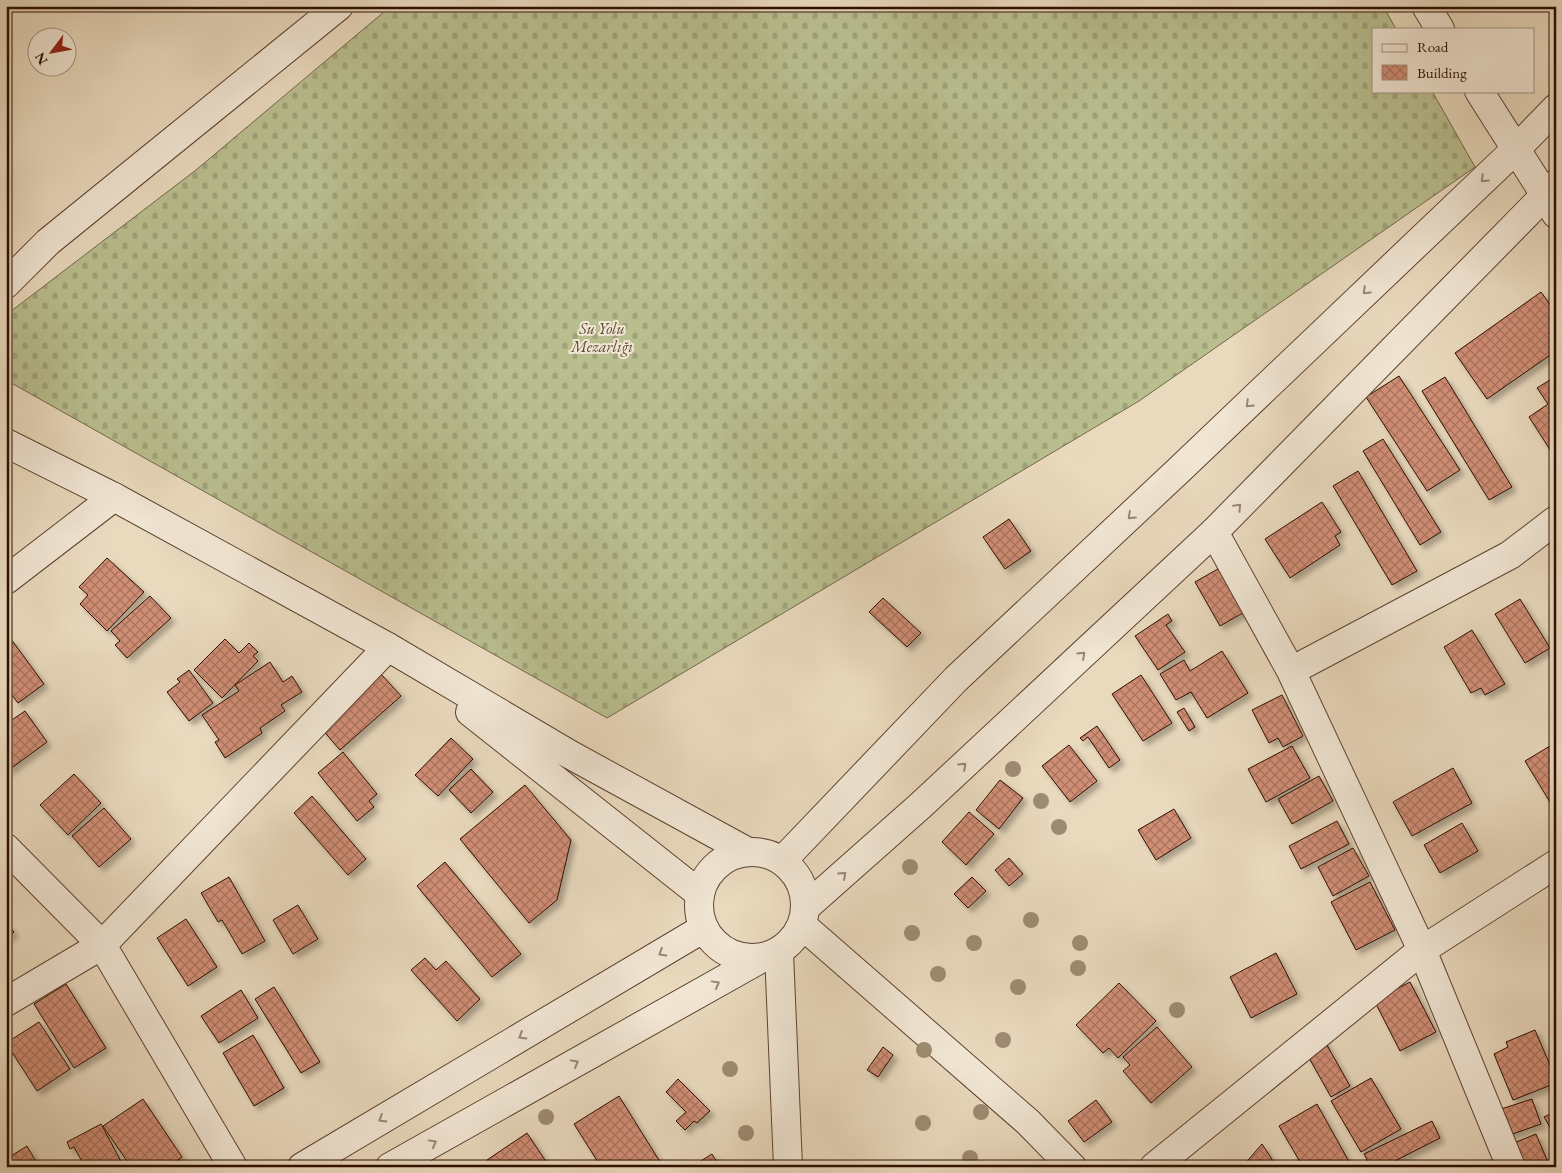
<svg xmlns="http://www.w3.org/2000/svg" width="1562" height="1173" viewBox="0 0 1562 1173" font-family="'EB Garamond',serif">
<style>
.cemetery{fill:url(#cemetery-stones);stroke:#746648}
.building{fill:url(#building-cross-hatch);stroke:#2e0f01;filter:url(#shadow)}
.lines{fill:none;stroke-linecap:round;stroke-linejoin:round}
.minor-casing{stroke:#5d4230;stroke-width:30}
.tertiary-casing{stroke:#5d4230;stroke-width:30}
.minor{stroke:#f1e6d4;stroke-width:28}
.tertiary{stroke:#f1e6d4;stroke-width:28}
.tree{fill:#9d8b71}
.oneway{stroke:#998575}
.labels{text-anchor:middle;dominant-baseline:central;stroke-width:4;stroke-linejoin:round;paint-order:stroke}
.park-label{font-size:16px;font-style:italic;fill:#5f4c33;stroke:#f1e6d4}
</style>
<defs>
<pattern id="cemetery-stones" width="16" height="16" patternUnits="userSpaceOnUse" patternTransform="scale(1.25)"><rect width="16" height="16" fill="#b9be8f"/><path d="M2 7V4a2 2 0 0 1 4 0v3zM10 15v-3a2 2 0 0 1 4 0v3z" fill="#9fa27a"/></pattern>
<pattern id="building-cross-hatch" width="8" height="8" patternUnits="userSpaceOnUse" patternTransform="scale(1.25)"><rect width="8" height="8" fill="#d08e75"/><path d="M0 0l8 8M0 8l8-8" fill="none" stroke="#a9725e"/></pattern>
<filter id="shadow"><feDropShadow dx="4.5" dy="4.5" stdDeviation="2.5" flood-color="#0004"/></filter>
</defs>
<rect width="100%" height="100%" fill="#e9d9bd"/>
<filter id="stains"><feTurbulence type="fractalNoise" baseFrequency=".004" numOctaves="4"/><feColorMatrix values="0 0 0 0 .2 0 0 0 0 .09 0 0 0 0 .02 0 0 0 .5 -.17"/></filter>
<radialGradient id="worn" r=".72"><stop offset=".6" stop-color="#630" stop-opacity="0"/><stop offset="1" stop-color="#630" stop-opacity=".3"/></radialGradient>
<path class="cemetery" d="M391,6H1383L1396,29H1373V91H1432L1475,167L1139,401L607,718L6,380V315L196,170Z"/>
<path class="building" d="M1541,292L1556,313V351L1487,399L1455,353Z
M1399,376L1460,470L1427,491L1366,397Z
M1556,376V459L1529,417L1548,404L1537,388Z
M1445,377L1512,487L1489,500L1422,391Z
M1383,439L1441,532L1420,545L1363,451Z
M1358,471L1417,571L1392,585L1333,486Z
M1322,502L1341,532L1335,536L1340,545L1290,578L1265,539Z
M1009,519L1031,551L1005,569L983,537Z
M107,558L144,592L107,631L80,604L88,595L79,587Z
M1223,566L1248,610L1220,626L1195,582Z
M150,596L171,618L127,658L115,645L120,641L111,631Z
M883,598L921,633L907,647L869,612Z
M1520,599L1550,648L1525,663L1495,614Z
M1168,614L1172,621L1166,625L1185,652L1158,670L1135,636Z
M1472,630L1505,684L1485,695L1481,688L1471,693L1444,647Z
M11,639L44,684L18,703L9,691L6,694V643Z
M225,639L239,653L249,643L258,652L253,656L258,661L222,698L194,670Z
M1222,651L1248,693L1207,718L1191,692L1176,700L1160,674L1184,660L1190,671Z
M270,662L283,682L292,676L302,692L281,705L285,711L260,728L262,733L225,758L215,742L219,740L202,715L239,691L235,685Z
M189,670L213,703L189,721L167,692L180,682L177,679Z
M381,674L401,696L340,750L321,728Z
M1141,675L1172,723L1143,741L1112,694Z
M1282,695L1303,736L1283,747L1278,738L1269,743L1252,710Z
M1184,708L1195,727L1189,731L1177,712Z
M25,711L47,742L6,772V724Z
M1097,726L1120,760L1109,768L1088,737L1083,741L1080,738Z
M451,738L473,759L438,796L415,775Z
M1555,743L1556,745V812L1525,761Z
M1069,745L1097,781L1070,802L1042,766Z
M1292,746L1310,778L1266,802L1248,769Z
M343,752L377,794L369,801L374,807L357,821L318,773Z
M1453,768L1472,803L1412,836L1393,802Z
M471,769L493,792L471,813L449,790Z
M74,774L101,803L68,835L40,805Z
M1319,776L1333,801L1292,824L1278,799Z
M1000,780L1023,798L999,829L976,810Z
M525,785L571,840L557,900L529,923L460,839Z
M312,796L366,859L348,875L294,813Z
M104,808L131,839L99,867L72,836Z
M1174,809L1191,838L1156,860L1138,830Z
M969,812L994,834L966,865L942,842Z
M1337,821L1349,844L1301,869L1289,846Z
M1462,823L1478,851L1440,873L1424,845Z
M1353,848L1369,876L1333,896L1318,867Z
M1009,858L1023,874L1009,886L995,870Z
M445,862L521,954L492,977L417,886Z
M229,877L265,941L242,954L222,920L218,922L201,893Z
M972,877L986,891L968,908L954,894Z
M1370,882L1395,930L1356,950L1331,902Z
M298,905L318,939L293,954L273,920Z
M186,919L217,967L188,986L157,938Z
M6,923L14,932L6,939Z
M1276,953L1297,994L1251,1018L1230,977Z
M425,958L436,970L446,961L480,999L457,1021L411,970Z
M1410,982L1436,1032L1400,1051L1374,1000Z
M1119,983L1156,1021L1118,1058L1109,1048L1103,1053L1076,1025Z
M66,984L106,1048L74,1068L34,1004Z
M274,987L320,1062L301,1073L255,999Z
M241,990L258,1018L219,1043L201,1016Z
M39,1022L70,1069L37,1091L6,1043Z
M1157,1027L1192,1067L1151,1103L1123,1071L1130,1065L1123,1057Z
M1535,1030L1556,1079V1083L1513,1100L1494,1054L1508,1047L1506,1042Z
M253,1035L284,1088L254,1106L223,1053Z
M1323,1038L1350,1086L1331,1097L1304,1049Z
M883,1047L893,1055L878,1077L867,1070Z
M1371,1078L1401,1129L1361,1152L1331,1101Z
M678,1079L710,1111L697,1123L694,1121L685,1130L676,1121L686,1112L666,1092Z
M619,1096L662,1165L659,1167H601L574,1124Z
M143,1099L182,1157L168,1167H131L103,1126Z
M1532,1099L1541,1124L1504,1137L1495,1111Z
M1096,1100L1112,1122L1084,1142L1068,1121Z
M1317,1104L1352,1167H1303L1279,1126Z
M1556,1111V1138L1544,1117Z
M1432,1121L1440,1138L1383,1167H1371L1364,1154Z
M101,1124L124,1167H85L74,1147L70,1149L67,1142Z
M527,1133L549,1166L492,1167L487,1160Z
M1536,1134L1550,1167H1518L1509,1145Z
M1262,1144L1277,1167H1242Z
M27,1146L39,1167H6V1159Z
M712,1154L720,1167H691Z"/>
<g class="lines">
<defs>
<path id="minor" d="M1545,195L1556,214
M6,284L48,242L339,6
M1214,532L1291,671L1422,950L1511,1167
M6,580L114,497
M388,647L569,754L748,852
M1291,671L1510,555L1556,520
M470,712L700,894
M6,848L102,945L233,1167
M779,952L788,1167
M6,1002L102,945L388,647
M1154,1167L1422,950L1556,864"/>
<path id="tertiary" d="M1426,6L1440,29
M1479,91L1545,195
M6,443L114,497L388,647
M699 905a53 53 0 1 1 106 0a53 53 0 1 1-106 0Z
M782,861L956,679L1178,471L1516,149L1556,108
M806,907L920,806L1214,532L1556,184
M802,925L1028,1122L1072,1167
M302,1167L704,928
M390,1167L762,958"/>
</defs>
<use href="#minor" class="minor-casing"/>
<use href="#tertiary" class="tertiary-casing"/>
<use href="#minor" class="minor"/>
<use href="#tertiary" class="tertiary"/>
</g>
<g class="tree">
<circle cx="1013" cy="769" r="8"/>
<circle cx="1041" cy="801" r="8"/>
<circle cx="1059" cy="827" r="8"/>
<circle cx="910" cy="867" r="8"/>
<circle cx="1031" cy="920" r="8"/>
<circle cx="912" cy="933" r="8"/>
<circle cx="974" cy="943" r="8"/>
<circle cx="1080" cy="943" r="8"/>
<circle cx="1078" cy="968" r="8"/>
<circle cx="938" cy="974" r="8"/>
<circle cx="1018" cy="987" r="8"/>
<circle cx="1177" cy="1010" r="8"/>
<circle cx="1003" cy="1040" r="8"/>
<circle cx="924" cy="1050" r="8"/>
<circle cx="730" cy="1069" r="8"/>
<circle cx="981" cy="1112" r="8"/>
<circle cx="546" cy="1117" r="8"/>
<circle cx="923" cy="1123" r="8"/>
<circle cx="746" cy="1133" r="8"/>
<circle cx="970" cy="1158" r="8"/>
</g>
<defs><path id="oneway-chevron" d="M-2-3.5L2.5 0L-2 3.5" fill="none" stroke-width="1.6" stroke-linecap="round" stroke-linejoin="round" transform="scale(1.25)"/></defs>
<g class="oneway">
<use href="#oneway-chevron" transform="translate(1484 179) rotate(136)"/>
<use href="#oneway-chevron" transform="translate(1366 291) rotate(136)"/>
<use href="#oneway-chevron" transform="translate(1249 404) rotate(136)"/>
<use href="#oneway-chevron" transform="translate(1238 507) rotate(-46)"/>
<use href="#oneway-chevron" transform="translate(1131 516) rotate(137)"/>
<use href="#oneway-chevron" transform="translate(1082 655) rotate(-43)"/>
<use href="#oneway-chevron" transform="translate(963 766) rotate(-43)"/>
<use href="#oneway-chevron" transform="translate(843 875) rotate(-42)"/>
<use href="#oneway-chevron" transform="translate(662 953) rotate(149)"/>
<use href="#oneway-chevron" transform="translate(716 984) rotate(-29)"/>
<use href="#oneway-chevron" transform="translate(522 1036) rotate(149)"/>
<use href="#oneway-chevron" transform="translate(575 1063) rotate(-29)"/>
<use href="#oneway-chevron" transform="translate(382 1119) rotate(149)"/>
<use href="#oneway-chevron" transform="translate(433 1143) rotate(-29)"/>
</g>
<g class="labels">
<g class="park-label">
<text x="602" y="328">Su Yolu<tspan x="602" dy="18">Mezarlığı</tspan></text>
</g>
</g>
<rect width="1562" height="1173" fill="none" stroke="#e9d9bd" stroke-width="25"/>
<rect x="8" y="8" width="1547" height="1158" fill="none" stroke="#2e0f01" stroke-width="2.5"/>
<rect x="12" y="12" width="1537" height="1148" fill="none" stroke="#2e0f01"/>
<rect x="1372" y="28" width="162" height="65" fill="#f1e6d4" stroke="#a39080"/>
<rect x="1382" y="44" width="25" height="8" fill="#f1e6d4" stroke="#a39080"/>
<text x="1417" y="52" font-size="15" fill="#2e0f01">Road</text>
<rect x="1382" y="65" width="25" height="15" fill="url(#building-cross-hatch)" stroke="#a39080"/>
<text x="1417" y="78" font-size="15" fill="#2e0f01">Building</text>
<g transform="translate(52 52) rotate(238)"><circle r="24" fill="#f1e6d4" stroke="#a39080"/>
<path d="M0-4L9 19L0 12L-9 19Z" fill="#8f2418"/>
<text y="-8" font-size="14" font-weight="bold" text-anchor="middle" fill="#2e0f01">N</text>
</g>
<rect width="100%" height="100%" filter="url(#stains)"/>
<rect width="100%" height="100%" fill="url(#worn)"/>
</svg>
